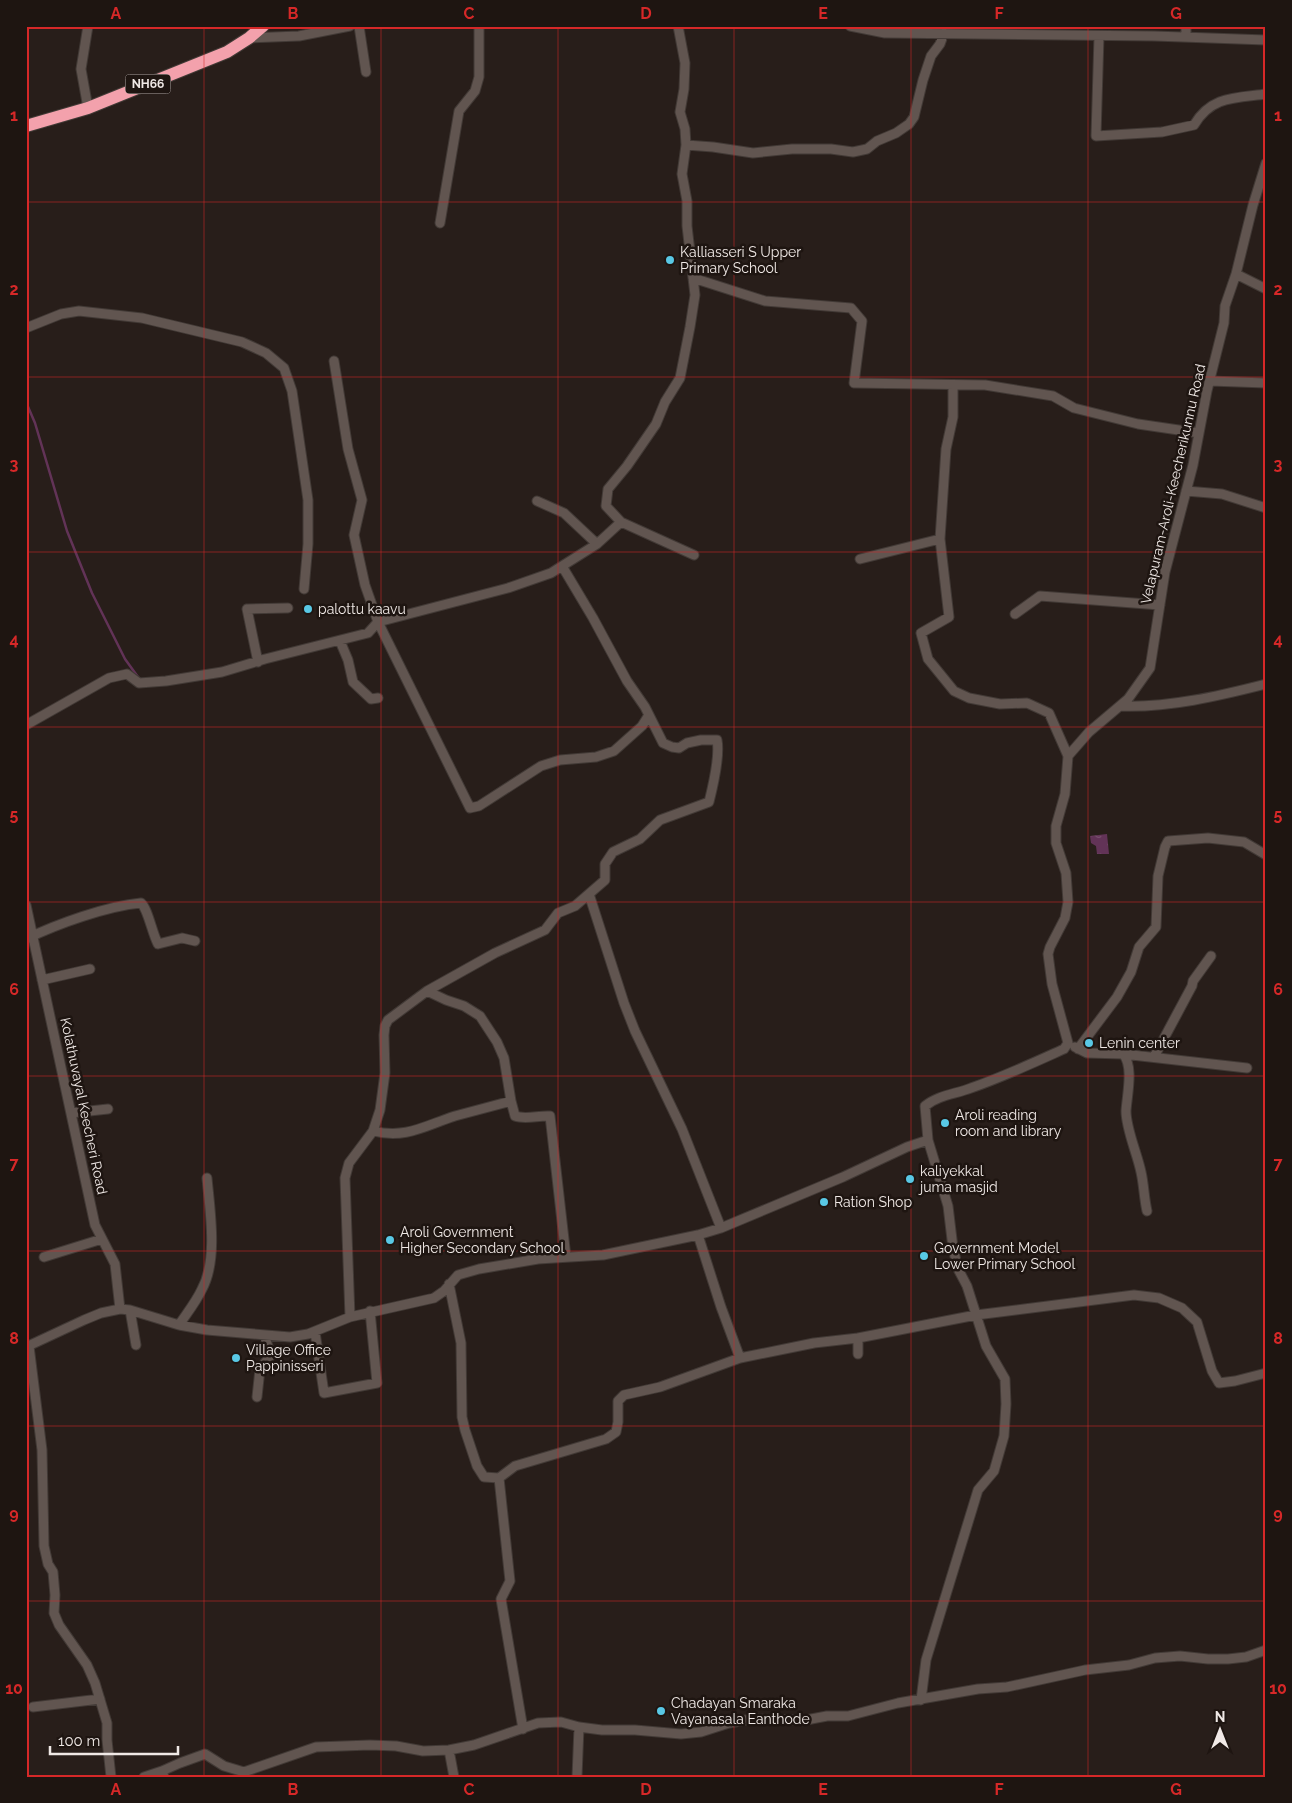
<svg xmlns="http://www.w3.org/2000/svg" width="1292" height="1803" viewBox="0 0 1292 1803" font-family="Raleway,sans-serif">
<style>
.water{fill:url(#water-ripples)}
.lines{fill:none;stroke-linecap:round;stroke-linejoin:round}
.stream{stroke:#623357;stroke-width:2.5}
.minor-casing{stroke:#423a36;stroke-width:11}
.highway-casing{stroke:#423a36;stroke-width:14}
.minor{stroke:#615550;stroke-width:9}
.highway{stroke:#f3a1ac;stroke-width:12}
.grid{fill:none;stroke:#d62828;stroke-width:1;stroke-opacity:0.55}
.poi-dot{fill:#59c8e5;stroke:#1e1511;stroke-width:2}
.labels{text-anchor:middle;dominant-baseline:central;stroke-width:5;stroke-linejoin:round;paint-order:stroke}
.shield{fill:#1e1511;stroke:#b1a9a6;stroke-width:1}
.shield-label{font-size:12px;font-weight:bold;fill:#f0e9e6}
.poi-label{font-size:14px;fill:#f0e9e6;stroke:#1e1511;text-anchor:start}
.street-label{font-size:14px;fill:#f0e9e6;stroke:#1e1511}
.neatline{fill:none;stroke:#d62828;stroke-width:2}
.grid-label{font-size:16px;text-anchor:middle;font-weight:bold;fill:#d62828}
</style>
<defs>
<pattern id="water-ripples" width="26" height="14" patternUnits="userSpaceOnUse" patternTransform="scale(1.25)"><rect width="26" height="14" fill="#623357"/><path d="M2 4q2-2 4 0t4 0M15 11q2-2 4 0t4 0" fill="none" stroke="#79516f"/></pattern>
</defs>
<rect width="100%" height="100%" fill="#281e1a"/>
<path class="water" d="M1107,834L1109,854H1097L1096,846L1091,843L1090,836Z"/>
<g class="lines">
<path class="stream" d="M26,402L35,423L67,531L92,593L125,659L138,677"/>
<defs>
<path id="minor" d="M88,26L81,69L88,108
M359,26L366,72
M850,26L885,33L1154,36L1266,40
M1186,26V37
M1099,36L1096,136L1162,132L1194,125C1211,96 1235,98 1266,94
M249,38L299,36L350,26
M686,145L713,147L753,153L792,149H831L853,152L867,149L877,141L896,133L909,124L914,117L923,80L931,56L940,44L944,33
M440,223L459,111L475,91L479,77V26
M1236,274L1266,289
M693,278L765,301L851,308L862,321L854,383L985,385L1053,396L1074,408L1138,424L1199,433
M26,328L61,314L79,311L142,318L242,342L266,353L284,368L292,391L308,500V544L304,589
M334,361L348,449L362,500L354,535L365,585L378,622L470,808L479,806L541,766L560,760L596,757L614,751L642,726L649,715
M1210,381L1266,383
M1186,491L1222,494L1266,508
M537,501L564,513L597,544
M621,522L694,555
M940,539L946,449L953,417V385
M860,559L940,539L949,617L921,633L928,659L954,691L969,698L1000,704L1027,703L1049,713L1068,756
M1015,614L1040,596L1160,605
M340,641L348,660L353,682L371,699L378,698
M258,662L247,609L288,608
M1120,706C1168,708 1219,696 1266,684
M26,725L109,678L127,674L139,683L166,681L222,672L265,659L368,633L378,622L508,588L551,573L597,544L621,522L606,506L608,489L627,466L656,424L665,402L680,378L690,327L695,295L687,226V201L682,174L686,145L685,129L680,112L684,89L685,63L678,26
M589,894L624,1003L635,1031L682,1129L721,1228
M26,905L95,1225L115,1264L120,1309
M26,939C57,924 107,906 141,903C148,909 152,933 158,944L182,938L195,941
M42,980L90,969
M427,991L446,1000L464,1006L480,1016L497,1042L504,1058L511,1101L515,1116C526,1120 539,1115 550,1116L566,1257
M1075,1047L1087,1053L1123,1054C1134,1066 1127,1095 1126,1111C1126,1129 1137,1153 1141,1172C1144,1185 1144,1198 1147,1211
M1078,1049L1117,997L1131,972L1139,947L1156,927L1158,876L1165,847L1168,841L1208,838L1244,842L1266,855
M1123,1054L1247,1068
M1154,1057L1192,986L1193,981L1211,956
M71,1113L108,1109
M373,1131C406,1139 424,1126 455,1116C473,1111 492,1106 511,1101
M698,1235L721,1307L740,1358L814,1343L858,1338V1354
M44,1257L102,1239
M449,1284L461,1343L462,1417L465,1430L477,1466L484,1477L499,1478L515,1466L606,1439L616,1432L618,1422V1401L624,1395L660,1387L740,1358
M130,1310L136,1345
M350,1317L345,1178L349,1163L373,1131L380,1110L385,1073L384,1035L385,1026L388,1020L427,991L495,953L545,930L558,913L575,906L605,880V864L613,852L640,839L660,820L709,802C713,786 720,755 717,740H701L687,743L679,748L672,747L663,743L645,707L627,681L593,618L562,566
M179,1325C187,1313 196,1302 202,1289C218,1260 210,1211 207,1178
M315,1332L324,1393L377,1383L370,1311
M858,1338L976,1315L1134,1295L1159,1298L1182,1308L1197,1322L1212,1371L1219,1383L1235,1381L1266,1373
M29,1346L42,1450L44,1546L48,1564L53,1572L55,1595L54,1613L59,1625L87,1665L95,1683L107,1723V1740L111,1777
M26,1347L84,1320L101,1313L120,1309L130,1310L179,1325L207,1330L290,1337L308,1334L350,1317L434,1298L444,1291L458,1275L479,1269L538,1259L603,1255L698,1235L721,1228L843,1177L907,1147L928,1140L925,1106C938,1095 956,1094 971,1088C1003,1077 1033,1063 1064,1049L1068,1043L1052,984L1048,954L1050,947L1065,918L1068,902L1066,873L1056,843V826L1065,794L1068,756L1089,732L1128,699L1150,668L1165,572L1193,465L1207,391L1224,323L1225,306L1236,274L1253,205L1266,163
M257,1397L260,1369L271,1355L264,1335
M499,1478L510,1581L501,1599L523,1729
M921,1700L926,1660L978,1490L994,1471L1004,1436L1006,1404L1005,1379L986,1346L967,1286L958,1269L953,1248L948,1206L928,1140
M33,1707L100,1699
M449,1750L454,1777
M162,1771L180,1763L205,1754L224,1766L244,1772L316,1747L370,1745L396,1746L423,1751L449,1750L474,1745L538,1723L561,1722L579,1727L602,1730H635L681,1734L701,1732L729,1723L752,1719L806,1720L827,1716H848L898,1703L978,1689L1007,1687L1085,1670L1129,1665L1155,1658L1180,1656L1208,1659H1228L1246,1657L1266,1650
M144,1777L162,1771L164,1777
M577,1777L579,1727"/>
<path id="highway" d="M26,126L88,108L227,52L249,38L263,26"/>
</defs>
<use href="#minor" class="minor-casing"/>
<use href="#highway" class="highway-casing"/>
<use href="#minor" class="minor"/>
<use href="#highway" class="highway"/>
</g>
<path class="grid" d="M204,26V1777M381,26V1777M558,26V1777M734,26V1777M911,26V1777M1088,26V1777M26,202H1266M26,377H1266M26,552H1266M26,727H1266M26,902H1266M26,1076H1266M26,1251H1266M26,1426H1266M26,1601H1266"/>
<g class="poi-dot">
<circle cx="670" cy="260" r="5"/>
<circle cx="308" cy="609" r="5"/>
<circle cx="1089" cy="1043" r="5"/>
<circle cx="945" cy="1123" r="5"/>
<circle cx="910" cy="1179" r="5"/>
<circle cx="824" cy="1202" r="5"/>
<circle cx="390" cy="1240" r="5"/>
<circle cx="924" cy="1256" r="5"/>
<circle cx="236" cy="1358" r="5"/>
<circle cx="661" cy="1711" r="5"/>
</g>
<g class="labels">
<rect class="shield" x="125.5" y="74.5" width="45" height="19" rx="4"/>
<g class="shield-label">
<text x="148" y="84">NH66</text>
</g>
<g class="poi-label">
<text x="680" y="252">Kalliasseri S Upper<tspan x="680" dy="16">Primary School</tspan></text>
<text x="318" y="609">palottu kaavu</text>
<text x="1099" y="1043">Lenin center</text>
<text x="955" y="1115">Aroli reading<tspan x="955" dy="16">room and library</tspan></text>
<text x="920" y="1171">kaliyekkal<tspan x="920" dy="16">juma masjid</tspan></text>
<text x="834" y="1202">Ration Shop</text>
<text x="400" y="1232">Aroli Government<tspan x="400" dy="16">Higher Secondary School</tspan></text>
<text x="934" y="1248">Government Model<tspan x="934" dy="16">Lower Primary School</tspan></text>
<text x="246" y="1350">Village Office<tspan x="246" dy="16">Pappinisseri</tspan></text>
<text x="671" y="1703">Chadayan Smaraka<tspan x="671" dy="16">Vayanasala Eanthode</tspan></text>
</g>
<g class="street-label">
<text transform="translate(1173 484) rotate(-77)">Velapuram-Aroli-Keecherikunnu Road</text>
<text transform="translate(84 1106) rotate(78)">Kolathuvayal Keecheri Road</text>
</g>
</g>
<rect width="1292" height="1803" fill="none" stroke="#1e1511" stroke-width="55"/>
<g transform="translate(1220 1730)" stroke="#1e1511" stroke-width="4" paint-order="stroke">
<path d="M0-4L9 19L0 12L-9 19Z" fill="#f0e9e6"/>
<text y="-8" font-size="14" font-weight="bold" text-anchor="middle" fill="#f0e9e6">N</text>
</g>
<path d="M50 1746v8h128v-8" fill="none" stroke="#f0e9e6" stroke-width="2.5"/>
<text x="58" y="1746" font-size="15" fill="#f0e9e6" stroke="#1e1511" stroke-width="4" paint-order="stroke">100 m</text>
<rect x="28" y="28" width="1236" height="1748" class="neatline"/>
<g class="grid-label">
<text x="116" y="19">A</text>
<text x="293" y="19">B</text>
<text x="469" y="19">C</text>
<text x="646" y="19">D</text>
<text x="823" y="19">E</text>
<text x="999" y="19">F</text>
<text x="1176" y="19">G</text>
<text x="14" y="121">1</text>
<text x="1278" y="121">1</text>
<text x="14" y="295">2</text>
<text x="1278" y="295">2</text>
<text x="14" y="470">3</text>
<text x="1278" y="470">3</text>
<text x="14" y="645">4</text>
<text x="1278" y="645">4</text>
<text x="14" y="820">5</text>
<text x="1278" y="820">5</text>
<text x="14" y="995">6</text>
<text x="1278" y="995">6</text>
<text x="14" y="1169">7</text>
<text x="1278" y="1169">7</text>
<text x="14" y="1344">8</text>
<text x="1278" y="1344">8</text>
<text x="14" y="1519">9</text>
<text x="1278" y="1519">9</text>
<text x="14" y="1694">10</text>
<text x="1278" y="1694">10</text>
<text x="116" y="1795">A</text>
<text x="293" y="1795">B</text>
<text x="469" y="1795">C</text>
<text x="646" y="1795">D</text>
<text x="823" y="1795">E</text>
<text x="999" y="1795">F</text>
<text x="1176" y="1795">G</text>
</g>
</svg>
